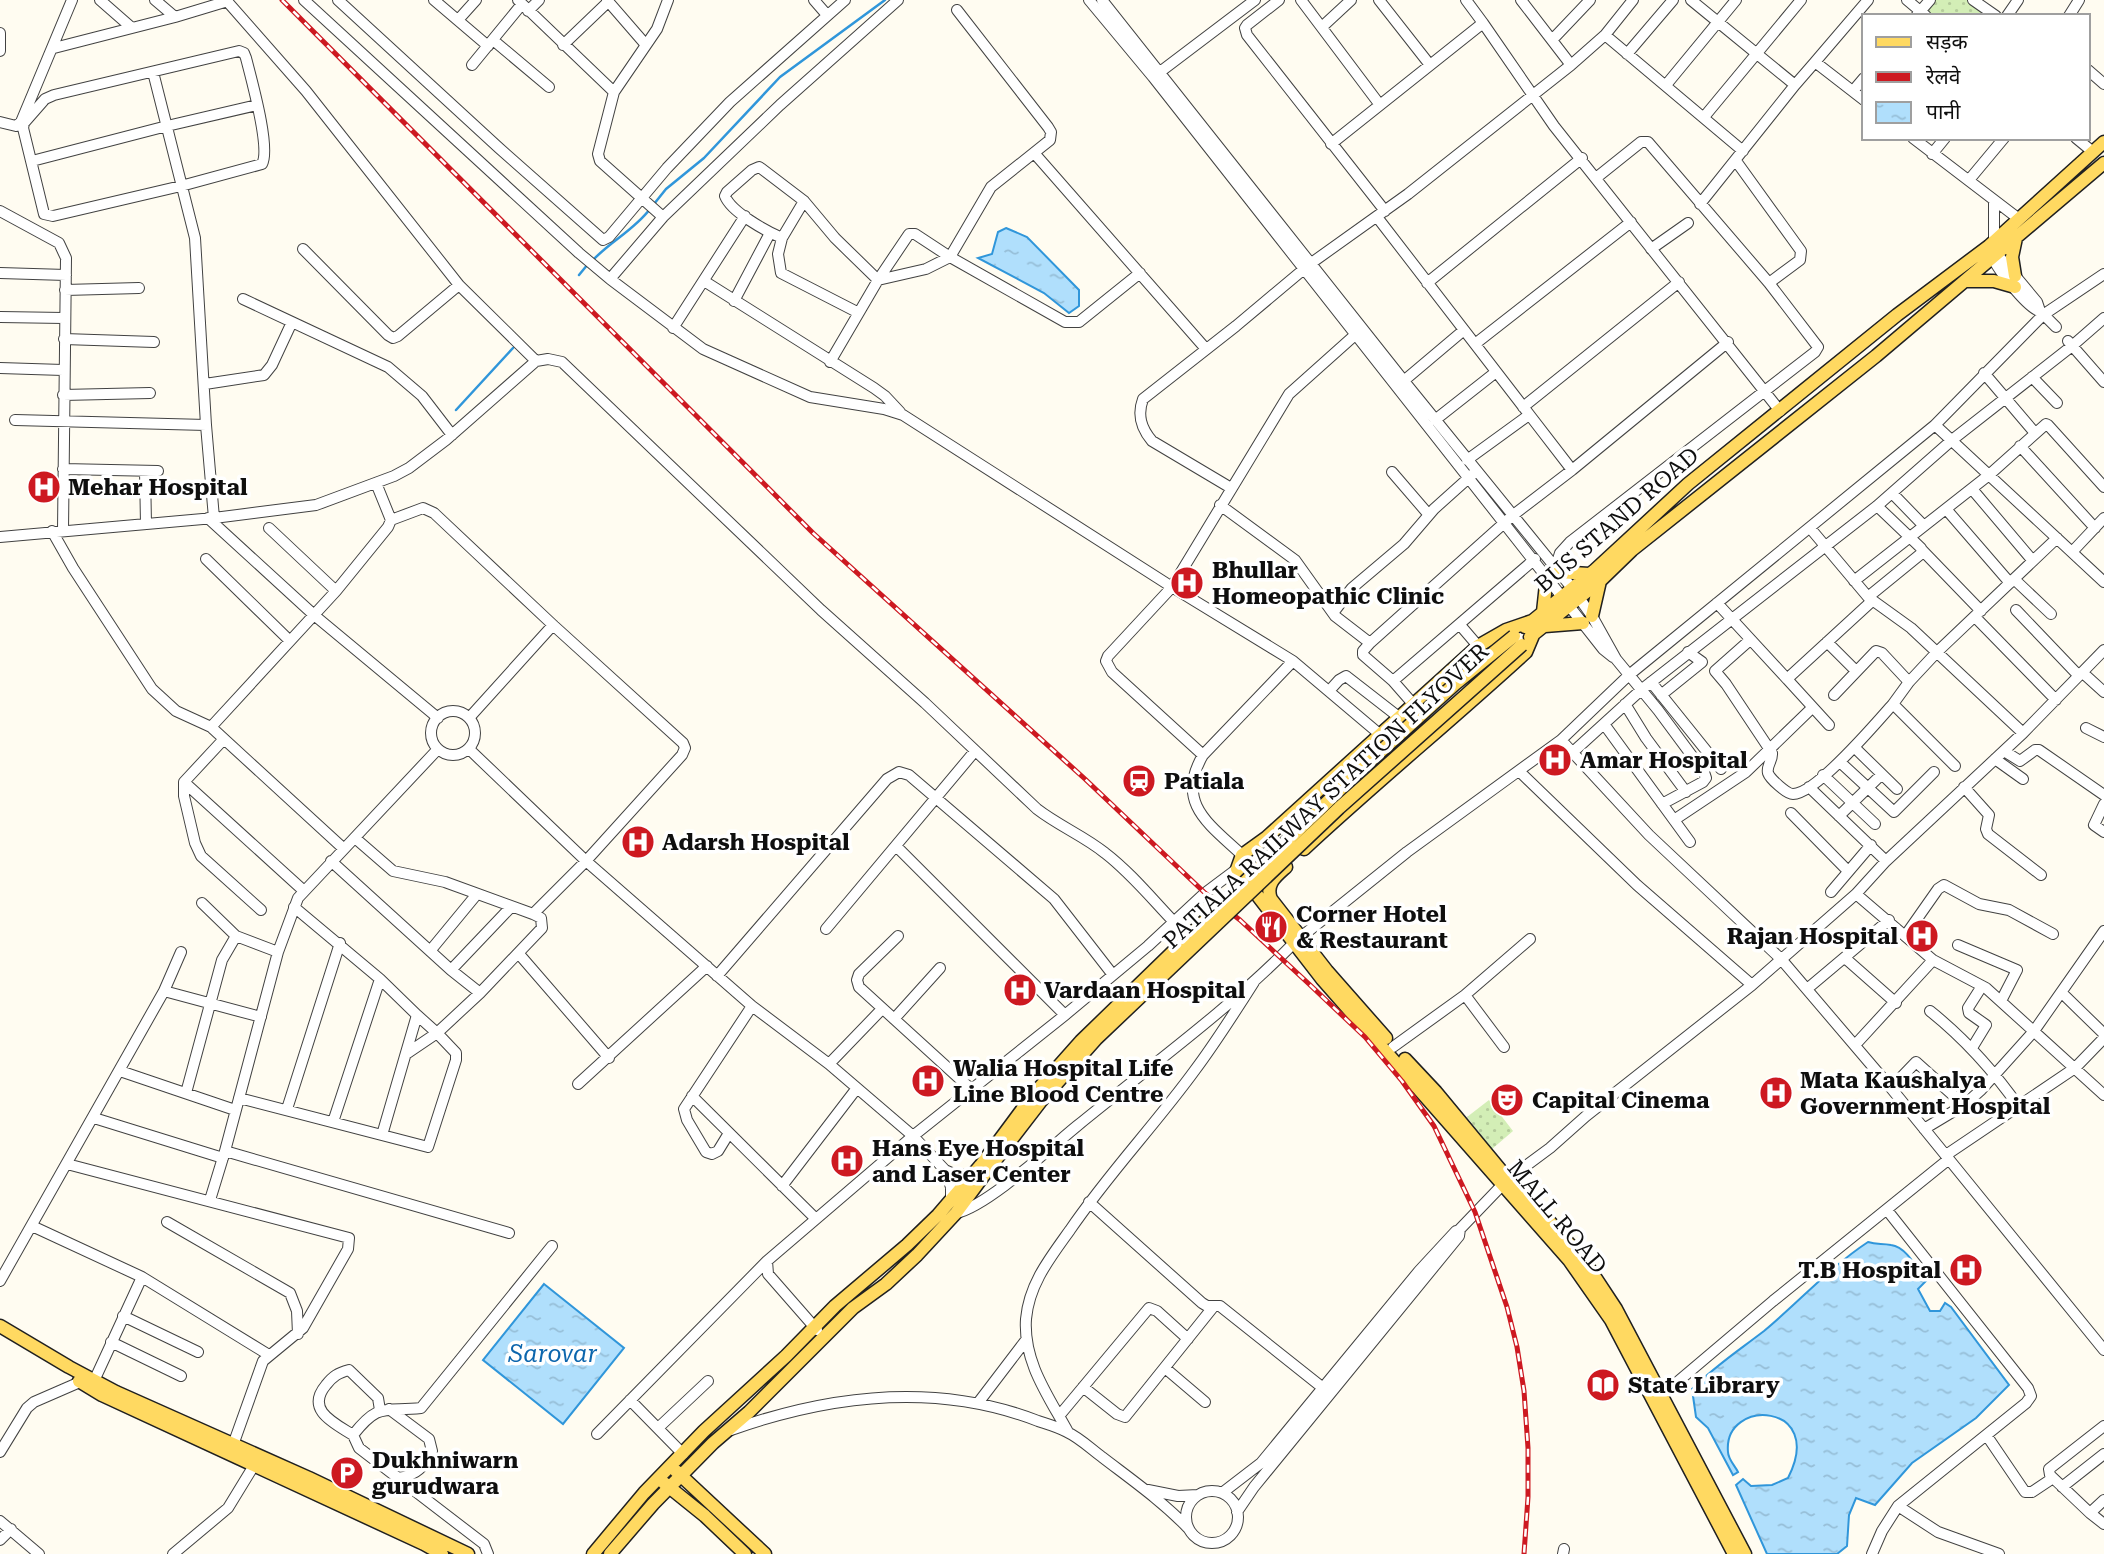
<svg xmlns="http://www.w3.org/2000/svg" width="2104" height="1554" viewBox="0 0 2104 1554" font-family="'Roboto Serif','Noto Sans Devanagari',serif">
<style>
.grass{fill:url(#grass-dots)}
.water{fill:url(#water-ripples);stroke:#3096da;stroke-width:2}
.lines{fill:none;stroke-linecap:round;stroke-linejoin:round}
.stream{stroke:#3096da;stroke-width:2.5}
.minor-casing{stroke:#424242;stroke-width:12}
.major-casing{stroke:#202020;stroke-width:15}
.minor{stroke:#fff;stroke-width:10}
.major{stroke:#ffd961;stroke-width:12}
.rail-casing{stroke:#cd1921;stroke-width:5}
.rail{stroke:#fff;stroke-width:2.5;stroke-dasharray:8;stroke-linecap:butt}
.major-bridge-casing{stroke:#202020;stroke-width:15;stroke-linecap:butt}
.major-bridge{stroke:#ffd961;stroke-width:12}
.labels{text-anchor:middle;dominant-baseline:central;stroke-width:7;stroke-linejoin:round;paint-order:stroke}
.poi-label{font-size:23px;font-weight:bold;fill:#0f0f0f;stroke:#fff;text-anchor:start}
.street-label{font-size:23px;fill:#0f0f0f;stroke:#fff}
.water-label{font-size:24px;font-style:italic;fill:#0c66ad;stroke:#fff}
</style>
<defs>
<pattern id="grass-dots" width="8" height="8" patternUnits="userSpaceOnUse" patternTransform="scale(1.75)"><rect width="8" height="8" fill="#d3eeb6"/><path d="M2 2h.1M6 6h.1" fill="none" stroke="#b4cb9b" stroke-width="1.8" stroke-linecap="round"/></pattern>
<pattern id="water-ripples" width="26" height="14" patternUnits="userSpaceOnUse" patternTransform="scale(1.75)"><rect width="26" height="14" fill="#b0dffc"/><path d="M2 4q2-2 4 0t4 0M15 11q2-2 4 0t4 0" fill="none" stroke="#96bed7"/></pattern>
</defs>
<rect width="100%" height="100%" fill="#fffcf1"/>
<path class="grass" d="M1935,0H1970L1994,16H1933L1926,11Z
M1489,1100L1513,1131L1492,1149L1467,1117Z"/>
<path class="water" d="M1006,228L1027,237L1079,290V306L1069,313L1044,293L978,258L992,254L998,232Z
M1868,1242C1877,1245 1882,1243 1891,1245C1907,1247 1917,1269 1926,1281L1918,1289L1930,1311H1940L1945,1303L1951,1307L2009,1385L1976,1418L1912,1463L1875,1505L1856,1498L1849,1515L1847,1546L1837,1554H1767L1736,1485L1743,1479L1751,1486L1772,1485L1788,1478C1827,1402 1723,1397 1728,1452C1728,1459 1735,1466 1738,1472L1733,1475L1708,1428L1696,1417L1692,1389C1716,1365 1738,1351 1764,1331C1799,1302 1830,1267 1868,1242Z
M544,1284L624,1348L563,1424L483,1360Z"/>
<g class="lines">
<path class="stream" d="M654,204L666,189L704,158L780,77L885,0
M593,260C611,241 634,230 650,209
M579,275L588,264
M456,410L513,348"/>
<defs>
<path id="minor" d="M100,0L132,28
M155,0L175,17
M226,0L306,91L459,285L536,361
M304,0L579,253L610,279L703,349L810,397L884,409L903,415L1172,587L1293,661L1383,737
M338,0L499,148L603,240L609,237L667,168L730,102L845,0
M434,0L488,46
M518,0L614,92
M607,0L646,45
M814,0L827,15
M1089,0L1153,77L1603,649L1613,657
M1102,0L1404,381L1572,588L1592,616L1616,659L1658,710L1704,772L1706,778L1703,782L1662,804
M1279,0L1247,25L1245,28L1247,35L1385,211
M1301,0L1380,105L1331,144
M1379,0L1430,65
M1691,0L1795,85L1815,62L1864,100
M1907,0L1926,16
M1973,0L1996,16
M528,11L539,0
M1917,15L1930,0
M2007,16L2018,0
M2069,16L2079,0
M458,20L476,0
M1483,23L1554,126L1780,411
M1323,26L1351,0
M0,33V51
M1605,35L1743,151
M493,40L549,87
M1552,40L1590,0
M563,45L608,2
M54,48L175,17L228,1
M239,51L244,53L246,58C251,78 271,148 262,164L181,186L53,216L44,214L23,128L24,123L45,99L54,95Z
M1627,54L1673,0
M1815,62L1868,0
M472,65L522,4
M1571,65L1605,35L1633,0
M2088,70L2104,84
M153,72L195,238L206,425L214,518
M1156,75L1255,0
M1666,85L1736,0
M1853,91L1864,78
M1380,105L1483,23L1466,0
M1704,117L1801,0
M0,122L16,126L21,122L72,0
M1913,138L2019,219
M2076,138L2093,152
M1035,154L1206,349
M1932,154L1945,138
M32,161L167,126L257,105
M1736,161L1801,251L1800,260L1769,283
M1969,180L2004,138
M1994,200V241L1997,254L2037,302L2040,311L2056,327
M804,201L782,238C766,231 731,212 725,196L727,192L752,170L759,167L762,169L804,201L835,238L878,280L909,234H915L950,257L991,187L1050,140L1051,132L1048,127L957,10
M1700,204L1795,85
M0,211L59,243L66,258L63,530
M663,217L600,161L598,154L614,92L657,29L668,0
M1377,217L1572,470L1728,342
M782,238L778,254L781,273L857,312
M303,249L388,335L393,338L398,336L459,285
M1651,249L1688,223
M1991,254C1996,268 2026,306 2039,311
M0,273L66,275
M2104,274L2043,315L1935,425L1629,675L1561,740L1649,835L1781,959L1891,1088L2104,1350
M610,279L663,217L780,105L898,0
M704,281L874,388L885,396L900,412
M1427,283L1582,158
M65,290L139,288
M243,299L388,367L422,396L452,435
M734,301L770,233
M0,317L64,318
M673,328L745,216
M64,339L154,342
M2068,341L2104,382
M1475,344L1631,222
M830,362L878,280L926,269L950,257L1065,322H1079L1140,273
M0,368L63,370
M1984,373L2035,433
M2032,377L2057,403
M205,384L264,375L272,365L292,322
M1400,384L1464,330
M63,395L150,393
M1523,407L1679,282
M15,420L206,425
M1435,420L1496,372
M1935,425L2104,582
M2020,446L2095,528
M1467,460L1529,415
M63,469L158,471
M145,471L146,524
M1392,472L1429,515
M376,483L391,520L423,508L434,513L553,625L683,743L685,748L682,755L586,861L533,914
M1231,488L1152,441C1141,428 1137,415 1143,399L1236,326L1310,264L1408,194L1571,65L1521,0
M1972,489L2033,561
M1892,493L1924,526
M1220,505L1295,560L1335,616L1370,643L1363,651V655L1393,681L1414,705
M1946,509L2010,583
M208,518L314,615L438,718
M269,528L336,591
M1810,528L1868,597L1911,628L2023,733
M52,531L73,568L152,689L176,711L211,727
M0,537L214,518L316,505L394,476L409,468L446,440L536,361L548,359L562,362L821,610L925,703L1037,809C1059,826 1084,836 1105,853C1131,873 1152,899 1174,922
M1922,550L1981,611
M2072,552L2104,518
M206,559L289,640
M1555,569L1560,553L1570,542L1815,352L1818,347L1769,283L1648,142H1641L1596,178
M2014,579L2051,614
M1854,581L1989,475L2046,424L2048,425L2104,487
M1868,597L1922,553L1921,548L1877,506
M1717,603L1787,679
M2016,610L2079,676
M1333,613L1352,588L1404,544L1434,509L1473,474
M1975,617L2056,700
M1460,625L1478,646
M1750,640L1715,671L1726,684L1772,753C1773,760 1766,766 1768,773C1770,779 1787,794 1793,794C1816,794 1877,722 1893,704
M1827,642L1856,671
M1370,643L1512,516L1572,470
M2083,673L2104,692
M1393,681L1535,559
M1651,682L1721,769
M1329,691L1339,680L1346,676L1400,718
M1661,695L1702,662L1688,652
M1834,695L1876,651L1882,653L1909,682
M1625,704L1646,738L1686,792
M431 733a22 22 0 1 1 44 0a22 22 0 1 1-44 0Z
M469,718L553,625
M1604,724L1690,842
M1829,725L1787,679L1872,601
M2086,728L2104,737
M223,740L184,782V796L195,843L201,856L261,910
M1854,747L1897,789
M469,749L586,861L752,1006L829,1064L913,1136L945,1170L956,1175L973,1174
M2004,751L2020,761L2035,750H2039L2104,795
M1573,752L1641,690L1877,506L1952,440L2072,346L2104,318
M1203,755L1293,661
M1995,759L2023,779
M1840,762L1894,812L1934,772
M1955,766L1893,704L1909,682L1937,652L2057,538
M1520,772L1637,885L1752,985
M1823,775L1875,824
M184,782L304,891
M1809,787L1886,861
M1964,787L1989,815L1986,829L1988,834L2041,875
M2104,804L2094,825L2104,832
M1791,813L1848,871
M1839,816L1881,775
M1674,820L1746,772L1812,708
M896,846L1065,1015
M344,849L211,727L336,591L388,527L391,520
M1242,855C1209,824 1175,803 1203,755L1112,672L1106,661L1108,656L1172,587L1289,394L1355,335
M331,861L451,970L480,993
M1831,892L1871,845
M1856,894L1933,960L1986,988L2104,1095
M202,903L236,936L278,952
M294,907L380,979L417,1015L382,1135
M826,929L975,751
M898,936L859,974L857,980L859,987L972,1090
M1905,936L1938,889L1944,885L1979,904L2009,910L2053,934
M1301,937L1407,852L1561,740
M1958,945L2017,970L2001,1001
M430,951L477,894
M519,954L609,1058
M1845,958L1896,1003
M451,970L511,907
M717,976L887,779L899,772L909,775L1054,899L1113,975
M1807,989L1889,920
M164,991L261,1017
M2062,993L2104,1034
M1465,995L1504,1047
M1930,1011C1965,1039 1993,1070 2019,1107
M894,1019L940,968
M1855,1045L1933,960
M1393,1047L1465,995L1530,939
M1972,1048L1986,1025L1969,1013L1968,1008L1982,986
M406,1054L437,1033L417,1015
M829,1064L882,1009
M120,1071L235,1110
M578,1084L707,966
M1891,1088L1916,1062L1964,1105
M186,1093L222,960L236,936
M692,1096L816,1219
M239,1098L428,1147L456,1060V1053L437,1033L480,993L542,928L541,918L533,914L445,882L393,871L355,838
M287,1109L340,943
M94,1118L223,1158
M333,1122L380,979
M1924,1129L1964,1105L1981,1090L2034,1031L2104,931
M729,1133L718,1151L712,1154L706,1152L687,1120L684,1109L752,1006
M225,1151L509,1233
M1946,1155L2075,1068L2104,1038
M67,1164L349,1238L348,1249L303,1328L263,1361L233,1445
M945,1170L951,1187V1200
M782,1186L857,1088
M210,1200L225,1151L278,952L298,898L438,749
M1089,1202L1202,1303L1207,1306H1220L1323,1388
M956,1213C986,1207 1050,1148 1077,1126C1149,1067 1227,1011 1293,944
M167,1222L290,1293L297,1311L298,1334
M32,1226L142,1277
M0,1281L164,991L181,952
M123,1316L198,1352
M817,1330L768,1274L767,1261L913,1136L1065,1015L1148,946L1205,893L1237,869
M111,1342L181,1376
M1165,1368L1205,1402
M94,1381L142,1277L269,1355
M1083,1387L1117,1414L1125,1417L1214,1306
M630,1400L683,1454
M1656,1400L1773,1301L1949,1159
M978,1403L1026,1340
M389,1409L429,1439L432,1451C423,1467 418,1475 398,1478
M1059,1416L1149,1308L1157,1311L1188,1339
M658,1428L708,1381
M731,1430C830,1395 938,1382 1038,1421C1047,1424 1058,1427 1067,1432C1080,1438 1091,1449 1102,1457C1132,1480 1162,1501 1188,1528
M1068,1432C1049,1397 1023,1362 1026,1319C1029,1284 1050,1258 1070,1230C1108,1174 1155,1125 1195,1070C1216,1042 1235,1012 1254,982
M597,1434L767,1261
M353,1435C334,1423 305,1410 326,1385C333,1376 338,1373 349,1370L378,1398L380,1410
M1987,1436L2025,1492H2032L2053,1478
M0,1452L27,1408L34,1402L80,1382
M2062,1487L2104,1454
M1148,1490L1178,1496L1198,1495
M1186 1517a26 26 0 1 1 52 0a26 26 0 1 1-52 0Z
M1222,1493L1261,1463L1419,1271L1456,1231
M2104,1500L2090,1513L2104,1524
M1898,1506L1938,1532L1999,1554
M1237,1512L1254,1487L1459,1236L1460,1229L1508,1179L1550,1148L1586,1116L1752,985L1856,894L1886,861L2023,733L2104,650
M2090,1513L2050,1475L2049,1469L2104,1426
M0,1521L39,1554
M0,1540L11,1529
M173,1554L228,1508L253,1467
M488,1554L484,1544L359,1448L353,1435C379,1402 384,1412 421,1408L552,1246
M1563,1554L1564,1549
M1872,1554L1882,1531L1898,1506L2026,1403L2031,1396L2028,1388L1887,1210"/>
<path id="major" d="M2015,276L2012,257L2016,238
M1966,281H1994L2015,287
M1558,572L1589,574
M1543,612L1547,575
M1592,616L1600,581
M1532,621L1506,630L1478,646L1267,837L1242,855L1237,869L1322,979L1569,1260L1611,1320L1734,1554
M1545,626L1583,623
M1525,627L1595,570L1688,484L1897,315L1989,246L2104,142
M1530,637L1600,581L1632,550L1876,356L2104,163
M1304,849C1376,782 1453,719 1526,652L1534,633
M1286,867C1276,876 1265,884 1271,899L1327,971L1386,1038
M1405,1059L1436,1092L1508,1179L1535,1205L1585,1262L1616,1309L1745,1554
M0,1326L69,1367L116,1392L309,1478L468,1554
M79,1381L102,1395L424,1544L442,1554
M676,1471L765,1554
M664,1483L705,1516L745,1554
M593,1554L644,1493L704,1431L786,1356L835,1306L907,1245L938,1215L981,1165
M610,1554L653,1504L713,1443L749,1412L853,1308L886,1284L917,1255L956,1213L987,1171"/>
</defs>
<use href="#minor" class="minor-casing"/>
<use href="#major" class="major-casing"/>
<use href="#minor" class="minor"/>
<use href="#major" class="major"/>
<defs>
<path id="rail" d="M282,0L813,533L1085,779L1205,893L1240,920L1309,984L1365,1037L1402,1081L1434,1126L1475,1212L1507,1307L1517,1347L1524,1391L1528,1448V1497L1524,1554"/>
</defs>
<use href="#rail" class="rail-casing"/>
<use href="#rail" class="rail"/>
<defs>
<path id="major-bridge" d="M981,1165L1033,1095L1081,1041L1358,772L1455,684L1514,636
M987,1171L1041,1101L1096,1039L1339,808L1522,645"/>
</defs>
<use href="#major-bridge" class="major-bridge-casing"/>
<use href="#major-bridge" class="major-bridge"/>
</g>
<defs>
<symbol id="hospital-disc" viewBox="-11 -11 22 22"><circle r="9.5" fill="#cd1921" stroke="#fff"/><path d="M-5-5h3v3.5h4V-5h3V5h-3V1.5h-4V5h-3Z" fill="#fff"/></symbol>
<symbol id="station-disc" viewBox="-11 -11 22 22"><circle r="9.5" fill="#cd1921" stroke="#fff"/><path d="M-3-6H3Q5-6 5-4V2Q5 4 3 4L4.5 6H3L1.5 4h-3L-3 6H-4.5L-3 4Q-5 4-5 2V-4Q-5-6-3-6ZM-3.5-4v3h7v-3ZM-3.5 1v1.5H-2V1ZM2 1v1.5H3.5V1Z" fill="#fff"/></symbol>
<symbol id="restaurant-disc" viewBox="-11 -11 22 22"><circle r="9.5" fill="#cd1921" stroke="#fff"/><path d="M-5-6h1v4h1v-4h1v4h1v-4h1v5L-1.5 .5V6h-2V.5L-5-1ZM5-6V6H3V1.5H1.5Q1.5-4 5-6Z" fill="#fff"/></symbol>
<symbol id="theatre-disc" viewBox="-11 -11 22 22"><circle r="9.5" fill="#cd1921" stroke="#fff"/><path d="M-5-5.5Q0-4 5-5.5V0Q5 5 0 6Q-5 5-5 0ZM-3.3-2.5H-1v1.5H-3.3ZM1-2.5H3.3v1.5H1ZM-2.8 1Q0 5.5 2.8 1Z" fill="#fff"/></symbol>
<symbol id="library-disc" viewBox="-11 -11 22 22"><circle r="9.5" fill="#cd1921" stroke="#fff"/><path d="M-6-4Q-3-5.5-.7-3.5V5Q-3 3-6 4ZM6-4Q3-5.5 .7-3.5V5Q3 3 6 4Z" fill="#fff"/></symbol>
<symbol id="parking-disc" viewBox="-11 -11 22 22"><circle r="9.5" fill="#cd1921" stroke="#fff"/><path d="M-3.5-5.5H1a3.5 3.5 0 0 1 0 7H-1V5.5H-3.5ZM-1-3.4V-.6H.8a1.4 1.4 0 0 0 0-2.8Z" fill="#fff"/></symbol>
</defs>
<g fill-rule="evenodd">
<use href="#hospital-disc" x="25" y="468" width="38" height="38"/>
<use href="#hospital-disc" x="1168" y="564" width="38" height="38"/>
<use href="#hospital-disc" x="1536" y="741" width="38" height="38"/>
<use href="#station-disc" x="1120" y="762" width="38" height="38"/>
<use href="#hospital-disc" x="619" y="823" width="38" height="38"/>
<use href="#restaurant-disc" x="1252" y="908" width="38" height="38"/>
<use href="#hospital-disc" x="1903" y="917" width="38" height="38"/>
<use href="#hospital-disc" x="1001" y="971" width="38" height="38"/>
<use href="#hospital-disc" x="909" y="1062" width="38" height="38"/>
<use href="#hospital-disc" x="1757" y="1074" width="38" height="38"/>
<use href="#theatre-disc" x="1488" y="1081" width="38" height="38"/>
<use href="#hospital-disc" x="828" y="1142" width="38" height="38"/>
<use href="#hospital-disc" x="1947" y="1251" width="38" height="38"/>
<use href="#library-disc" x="1584" y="1366" width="38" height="38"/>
<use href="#parking-disc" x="328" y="1454" width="38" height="38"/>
</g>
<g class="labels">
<g class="poi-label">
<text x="68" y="487">Mehar Hospital</text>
<text x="1212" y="570">Bhullar<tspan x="1212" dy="26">Homeopathic Clinic</tspan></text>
<text x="1580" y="760">Amar Hospital</text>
<text x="1164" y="781">Patiala</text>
<text x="662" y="842">Adarsh Hospital</text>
<text x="1296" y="914">Corner Hotel<tspan x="1296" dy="26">&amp; Restaurant</tspan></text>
<text x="1898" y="936" text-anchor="end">Rajan Hospital</text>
<text x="1044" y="990">Vardaan Hospital</text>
<text x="953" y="1068">Walia Hospital Life<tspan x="953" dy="26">Line Blood Centre</tspan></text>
<text x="1800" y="1080">Mata Kaushalya<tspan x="1800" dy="26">Government Hospital</tspan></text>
<text x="1532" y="1100">Capital Cinema</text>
<text x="872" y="1148">Hans Eye Hospital<tspan x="872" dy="26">and Laser Center</tspan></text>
<text x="1941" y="1270" text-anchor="end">T.B Hospital</text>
<text x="1628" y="1385">State Library</text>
<text x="372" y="1460">Dukhniwarn<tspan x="372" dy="26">gurudwara</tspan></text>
</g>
<g class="street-label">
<text transform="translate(1617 520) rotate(-41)">BUS STAND ROAD</text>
<text transform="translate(1326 796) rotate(-43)">PATIALA RAILWAY STATION FLYOVER</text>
<text transform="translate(1557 1217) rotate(50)">MALL ROAD</text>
</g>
<g class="water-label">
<text x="553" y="1354">Sarovar</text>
</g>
</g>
<rect x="1862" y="14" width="228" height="126" fill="#ffffff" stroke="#9f9f9f" stroke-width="2"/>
<rect x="1876" y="37" width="35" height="10" fill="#ffd961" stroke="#9f9f9f" stroke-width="2"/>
<text x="1926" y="49" font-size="21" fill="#0f0f0f">सड़क</text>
<rect x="1876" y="72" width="35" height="10" fill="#cd1921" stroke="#9f9f9f" stroke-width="2"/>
<text x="1926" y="84" font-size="21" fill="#0f0f0f">रेलवे</text>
<rect x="1876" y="102" width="35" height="21" fill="url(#water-ripples)" stroke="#9f9f9f" stroke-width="2"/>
<text x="1926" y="119" font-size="21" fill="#0f0f0f">पानी</text>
</svg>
